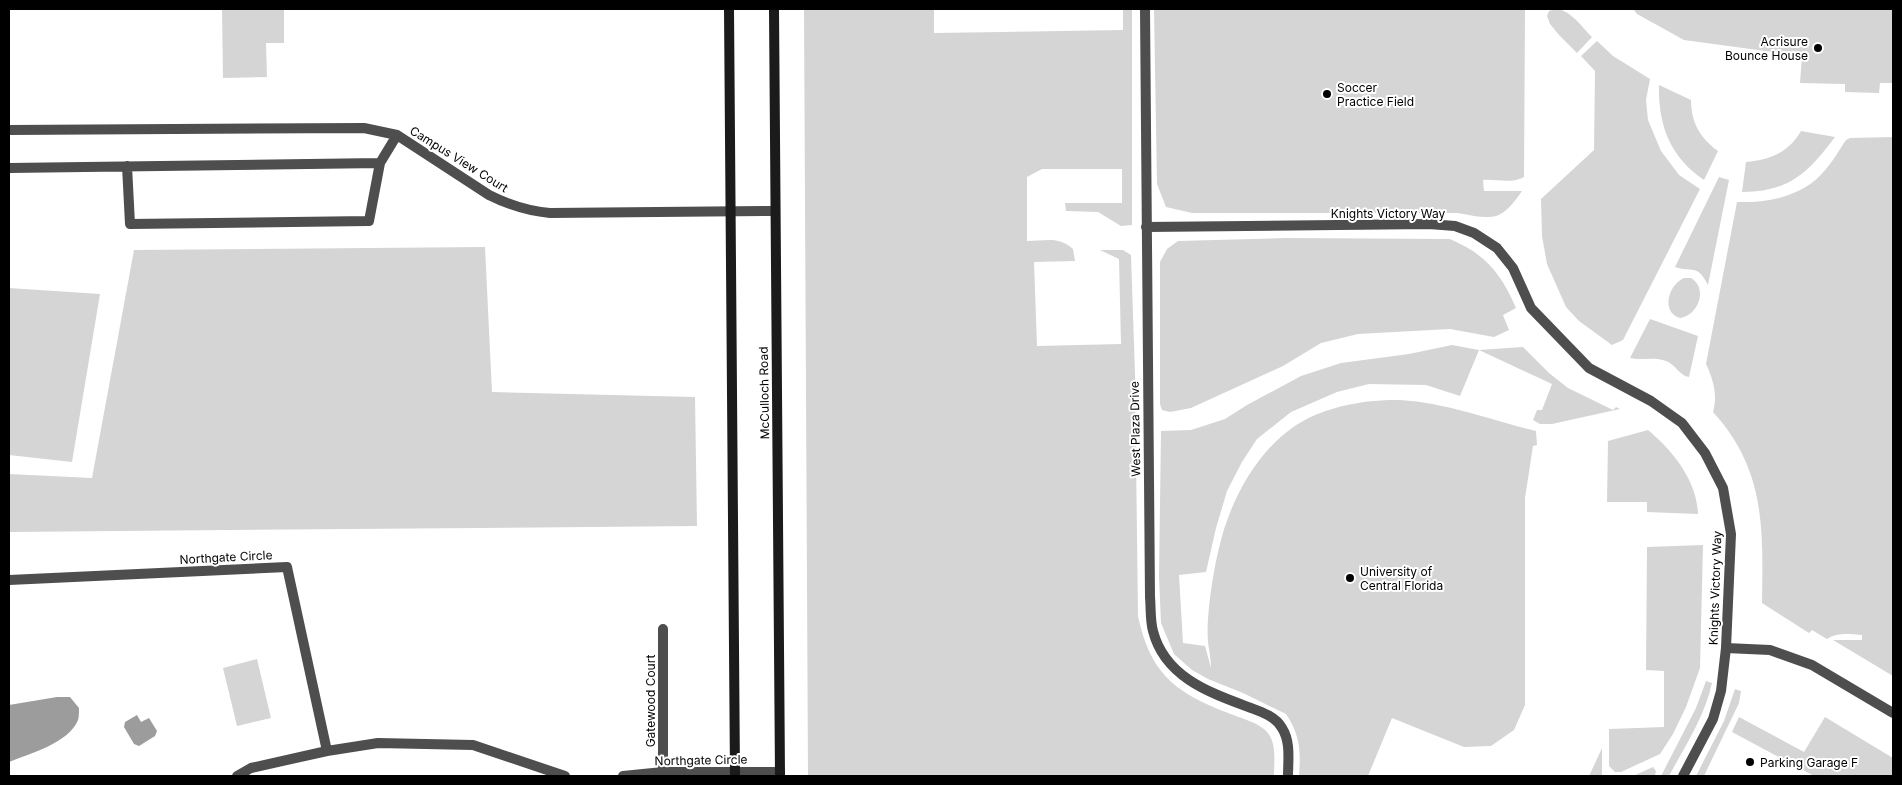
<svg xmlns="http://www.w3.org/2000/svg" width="1902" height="785" viewBox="0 0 1902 785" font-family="Inter,sans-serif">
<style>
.green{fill:#d5d5d5}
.water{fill:#9c9c9c}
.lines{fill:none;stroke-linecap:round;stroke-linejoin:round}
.minor{stroke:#4e4e4e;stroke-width:10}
.secondary{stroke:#1b1b1b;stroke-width:10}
.poi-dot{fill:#000;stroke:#fff;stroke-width:2}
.labels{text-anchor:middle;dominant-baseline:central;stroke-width:4;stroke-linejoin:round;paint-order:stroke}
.poi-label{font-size:12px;fill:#000;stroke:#fff;text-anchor:start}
.street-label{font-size:12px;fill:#000;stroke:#fff}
</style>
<rect width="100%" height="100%" fill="#fff"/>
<path class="green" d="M222,9L284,10V43H266L267,77L223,78Z
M804,9H934V33L1123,30V9H1132V225L1121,226L1098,212L1066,211L1065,203H1122V169H1042L1027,177V241C1045,241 1059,236 1073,249L1075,261L1034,262L1037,346L1121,344L1119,259L1100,250H1123L1131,255L1135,374L1138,616C1151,678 1180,695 1236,716C1249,721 1265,725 1271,738C1276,749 1274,764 1274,776H808Z
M1154,9H1525L1524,177C1513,184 1496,179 1483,180L1484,191H1522C1500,223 1493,219 1457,213H1192L1166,207L1157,184Z
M1555,9C1570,9 1582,27 1592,37L1577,53L1559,35L1550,24L1547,16L1549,11Z
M1633,9H1893V83H1880L1879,93L1845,92V84L1800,83L1802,56L1684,40L1637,14Z
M1597,41L1613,56L1650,79L1646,100L1648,120L1661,151L1679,175L1700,189L1623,340L1612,345L1579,321L1566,307L1547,264L1542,236L1541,199L1594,150L1595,71L1581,56Z
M1659,85L1691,100C1691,122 1700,138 1718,151L1704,180C1670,157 1658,125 1659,85Z
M1801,131L1835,137C1808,173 1789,192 1742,192L1746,162C1770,160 1789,152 1801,131Z
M1893,137V676L1833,640H1862V635C1851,634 1837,632 1827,639L1812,630L1809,633L1762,603C1763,530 1766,470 1713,412C1718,395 1713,379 1706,364L1737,202C1769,203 1805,196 1826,169C1834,160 1839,150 1846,140L1850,138Z
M1719,177L1729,180L1708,285C1697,263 1692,273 1675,267Z
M1286,238L1450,239C1485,254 1501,273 1516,308L1503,315L1509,330L1494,337L1450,329L1358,334L1321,343L1283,366L1191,408L1170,412L1162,410L1160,404V262L1167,249L1178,241Z
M485,247L492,392L695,397L697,526L9,532V474L92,478L134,250Z
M1684,278H1691C1708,288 1699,315 1680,318C1660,312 1669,284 1684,278Z
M9,288L100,294L72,462L9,455Z
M1650,319L1698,336L1689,377C1680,376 1676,365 1666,361C1654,356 1642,361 1630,358Z
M1452,345L1479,350L1523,347L1549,373L1568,388L1613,410L1616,407L1620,409L1552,424H1540L1533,420L1537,410H1542L1552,384L1479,350L1460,396L1426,385L1369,384L1337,392L1291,412L1257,439L1242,462L1227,491L1216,528L1206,572L1179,575L1183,643L1205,646L1211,668C1211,659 1209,651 1208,642C1206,618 1213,572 1219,548C1229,504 1254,455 1292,428C1321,407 1365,399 1400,400C1448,403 1490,420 1536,431L1537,445L1533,446L1525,498V705L1514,730L1491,746L1464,747L1392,718L1368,776H1299C1301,751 1300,735 1286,714L1243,693L1208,679L1192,670L1174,654L1161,623L1159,577L1161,431L1191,430L1225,419L1247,405L1301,376L1341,363L1409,354Z
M1648,430C1672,450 1697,480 1698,514L1647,512V502H1607L1608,441Z
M1703,545L1700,668L1686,707L1673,734L1660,754L1621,772H1615L1609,766V729L1664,727V671L1646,670L1647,547Z
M257,659L271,718L237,726L223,668Z
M1706,681L1712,683C1705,716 1685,746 1669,776H1661L1696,708Z
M1735,689L1741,691L1739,703L1704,776H1696L1724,721Z
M1739,717L1804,752L1825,717L1893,758V776H1814L1732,732Z
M1602,748V776H1589Z
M1653,767L1656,771L1655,776H1633Z"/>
<path class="water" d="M57,697H70L79,708C79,712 79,717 78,720C69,743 29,754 9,762V705Z
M137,715L141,722L149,718L157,731L155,736L139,746L134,744L124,727L125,722Z"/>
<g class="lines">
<path class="minor" d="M1145,9L1150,597C1151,608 1150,620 1153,631C1165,678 1211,693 1251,708C1262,712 1276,717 1282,728C1291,742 1288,760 1288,776
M9,130L364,128L397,135L489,195C509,205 528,211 550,213L775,211
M127,166L130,224L369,221L380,163
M9,168L380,163L397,135
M1146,227L1429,224L1455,226L1474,233L1497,248L1513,268L1531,308L1589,368L1651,401L1682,423L1705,453L1723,488L1731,534L1726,648L1721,691L1713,719L1683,776
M9,580L287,567L327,751L251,768L237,776
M663,629V772
M1726,648L1770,650L1812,665L1893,713
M327,751L378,743L473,745L565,776
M623,776L663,772H780"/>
<path class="secondary" d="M729,9L735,776
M774,9L780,776"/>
</g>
<g class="poi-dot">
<circle cx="1818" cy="48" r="5"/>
<circle cx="1327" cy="94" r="5"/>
<circle cx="1350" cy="578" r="5"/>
<circle cx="1750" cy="762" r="5"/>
</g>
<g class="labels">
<g class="poi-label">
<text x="1808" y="41" text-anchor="end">Acrisure<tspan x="1808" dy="14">Bounce House</tspan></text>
<text x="1337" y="87">Soccer<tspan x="1337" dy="14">Practice Field</tspan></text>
<text x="1360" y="571">University of<tspan x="1360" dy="14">Central Florida</tspan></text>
<text x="1760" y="762">Parking Garage F</text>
</g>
<g class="street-label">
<text transform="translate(459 159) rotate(32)">Campus View Court</text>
<text x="1388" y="213">Knights Victory Way</text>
<text transform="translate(764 393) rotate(-91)">McCulloch Road</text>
<text transform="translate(1135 429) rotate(-91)">West Plaza Drive</text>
<text transform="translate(226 557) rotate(-3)">Northgate Circle</text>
<text transform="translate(1715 588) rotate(-88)">Knights Victory Way</text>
<text transform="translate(650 701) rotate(-90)">Gatewood Court</text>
<text transform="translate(701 760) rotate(-1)">Northgate Circle</text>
</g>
</g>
<rect width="1902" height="785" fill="none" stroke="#000000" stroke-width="20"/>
</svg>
